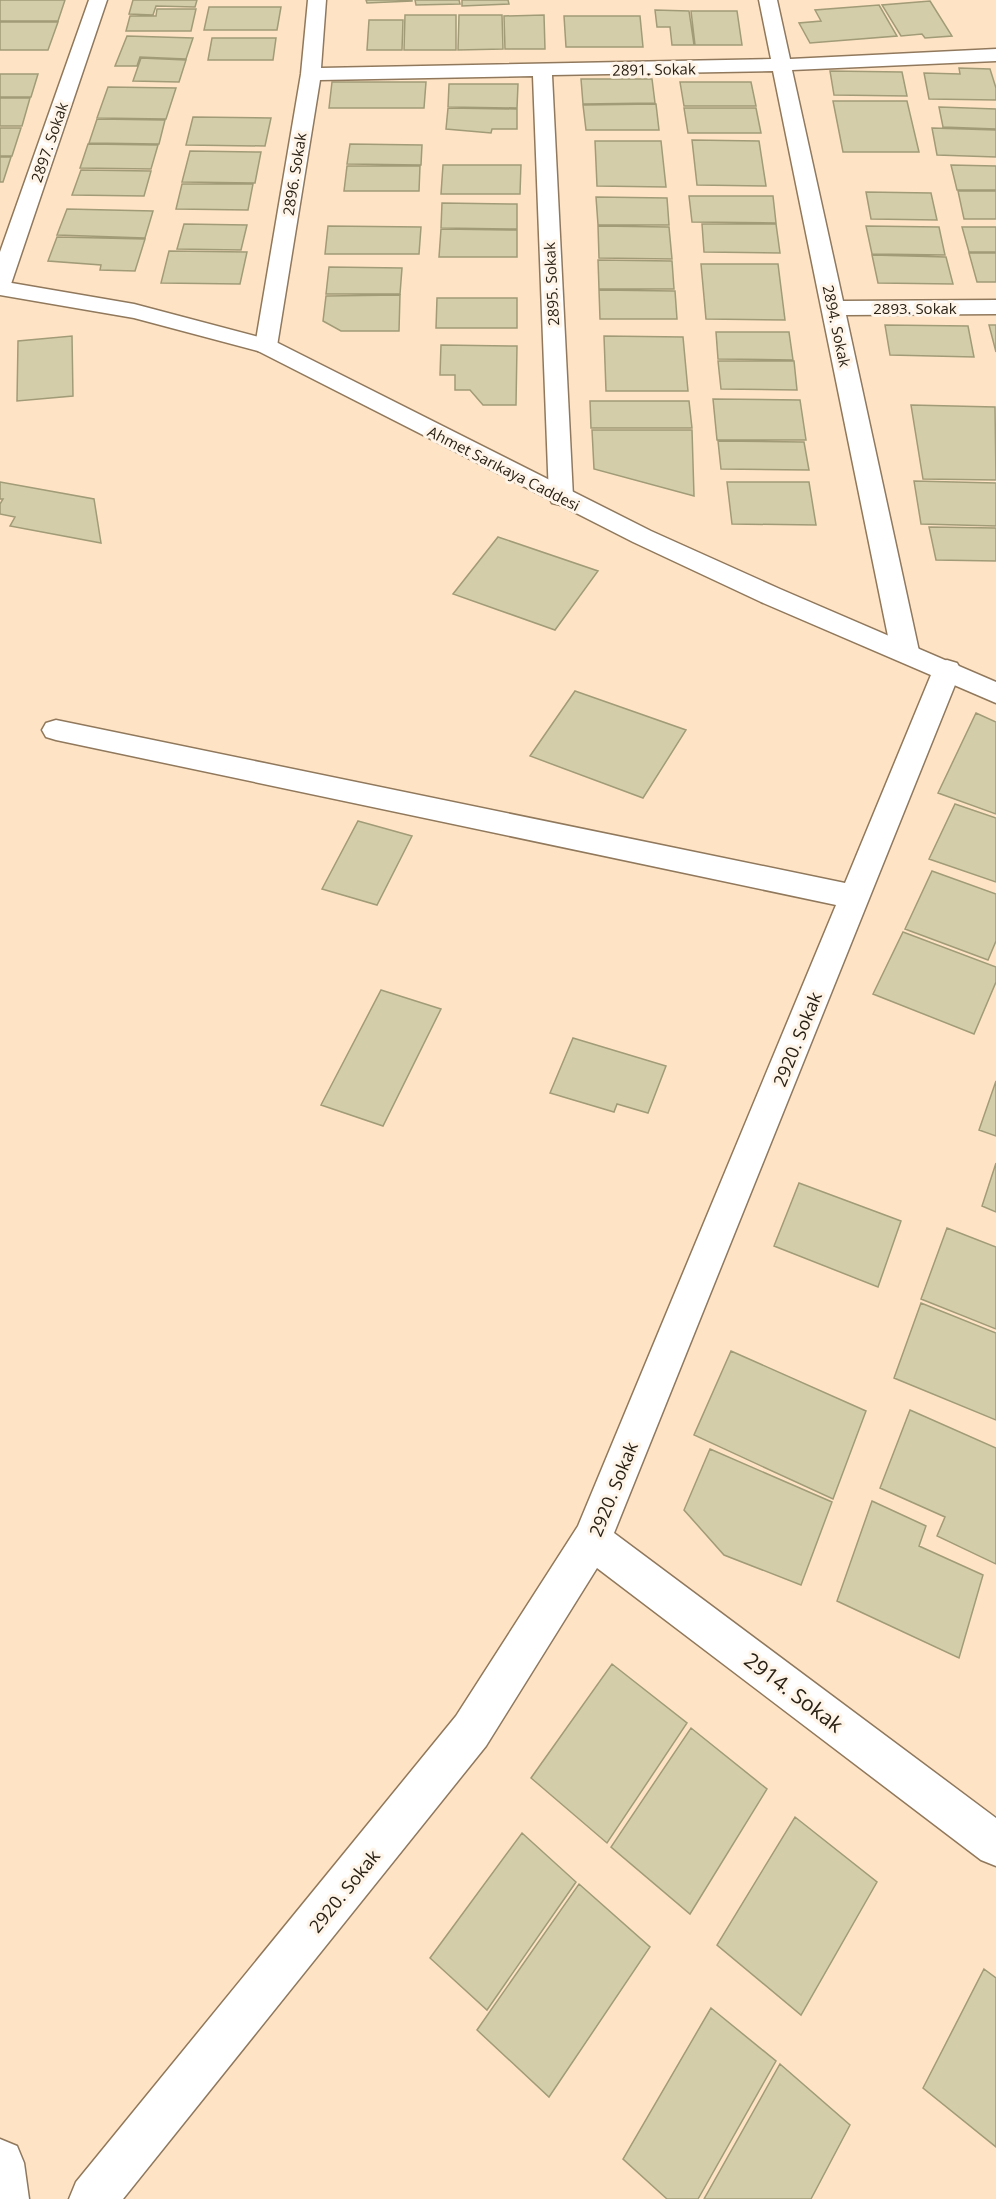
<svg xmlns="http://www.w3.org/2000/svg" width="996" height="2199" viewBox="0 0 996 2199" font-family="'Open Sans',sans-serif">
<style>
.building{fill:#d3cea9;stroke:#a19b78;stroke-width:1.5}
.lines{fill:none;stroke-linecap:round;stroke-linejoin:round}
.minor-casing{stroke:#90785c;stroke-width:3}
.secondary-casing{stroke:#90785c;stroke-width:3}
.minor{fill:#fff;fill-rule:evenodd}
.secondary{fill:#fff;fill-rule:evenodd}
.labels{text-anchor:middle;dominant-baseline:central;stroke-width:6;stroke-linejoin:round;paint-order:stroke}
.far-street-label{font-size:15px;fill:#2a2115;stroke:#fff4e8}
.street-label{font-size:18px;fill:#2a2115;stroke:#fff4e8}
.near-street-label{font-size:21px;fill:#2a2115;stroke:#fff4e8}
</style>
<rect width="100%" height="100%" fill="#fee4c5"/>
<path class="building" d="M0,0H65L58,21H0Z
M133,0H197L195,7L156,6L153,15L129,14Z
M366,0H412V1L367,3Z
M415,0H459L460,4L416,5Z
M462,0H508L509,4L462,6Z
M930,1L952,36L925,38L922,34L901,36L882,5Z
M879,5L897,36L810,43L799,23L821,21L815,10Z
M209,7H281L277,30H204Z
M157,9H196L191,31H126L130,16H156Z
M655,10L689,11L694,45H672L670,27H657Z
M691,11H737L742,45H695Z
M405,15H456V50H404Z
M459,15H502L503,49L458,50Z
M544,15L545,49H505L504,16Z
M564,16H640L643,47H566Z
M369,20H403L402,50H367Z
M0,22H58L48,50H0Z
M127,36L193,38L186,59L140,57L137,66H115Z
M212,38H276L273,60H208Z
M141,58L186,60L179,82L133,81Z
M959,68L990,69L996,88V100L929,99L924,73L960,74Z
M830,71L902,72L907,96L834,95Z
M0,74H38L31,97H0Z
M581,79H652L655,103L583,104Z
M332,82H426L424,108H329Z
M680,82H751L756,106H684Z
M449,84H518L517,108L448,107Z
M108,87L176,88L166,119L97,118Z
M0,98H30L22,126H0Z
M833,101H907L919,152H843Z
M656,104L659,130H586L583,105Z
M939,107L996,109V129L943,127Z
M448,108L517,109V129H492L491,133L446,129Z
M684,108H756L761,133H688Z
M193,117L271,118L265,146L186,145Z
M97,119L165,120L159,144L89,143Z
M0,128H21L12,156H0Z
M932,128L996,130V157L937,155Z
M692,140L759,141L766,186L697,185Z
M595,141H661L666,187L597,186Z
M88,144L158,145L151,169L80,168Z
M350,144L422,145L421,165L347,164Z
M190,151L261,152L255,183L182,182Z
M0,157H11L3,182H0Z
M443,165H521L520,194H441Z
M951,165L996,166V190H957Z
M347,166H420L419,191H344Z
M81,170L151,171L144,196L72,195Z
M182,184H253L248,210L176,209Z
M958,191H996V219H964Z
M866,192L931,193L937,220L871,219Z
M689,196H773L776,223L692,222Z
M596,197L667,198L669,225H598Z
M442,203L517,204V229L441,228Z
M67,209L153,211L145,238L57,235Z
M184,224L247,225L241,250L177,249Z
M702,224H776L780,253L704,252Z
M328,226L421,227L419,254H325Z
M598,226L669,227L672,259L599,258Z
M866,226L939,227L945,255L872,254Z
M962,227H996V252H969Z
M441,229L517,230V257H439Z
M57,237L145,239L135,271L100,270L101,265L48,261Z
M169,251L247,252L240,284L161,283Z
M969,253H996V282H977Z
M872,255L946,257L953,284L878,283Z
M598,260L672,261L674,289H599Z
M701,264H778L785,320L706,319Z
M329,267L402,268L400,294H326Z
M599,290L675,291L677,319H600Z
M400,295L399,331H341L323,321L326,296Z
M437,298H517V328H436Z
M885,325L968,326L974,357L890,355Z
M989,325H996V352Z
M716,332H789L793,360L718,359Z
M72,336L73,396L17,401L18,341Z
M604,336L683,337L688,391H606Z
M441,345L517,346L516,405H483L470,390H455V375H440Z
M718,361H794L797,390L721,389Z
M713,399L800,400L806,440H717Z
M590,401H689L692,428H591Z
M911,405L995,407L996,480L923,479Z
M592,430H692L694,496L594,469Z
M718,441L804,442L809,470L721,469Z
M914,481L996,483V526L921,524Z
M0,482L94,499L101,543L10,526L15,517L0,514V504L3,499H0Z
M727,482H809L816,525L732,524Z
M929,527L996,528V561L936,560Z
M498,537L598,571L555,630L453,594Z
M575,691L686,730L643,798L530,756Z
M976,713L996,722V814L938,793Z
M955,804L996,818V882L929,859Z
M358,821L412,836L377,905L322,889Z
M932,871L996,894V941L988,960L905,929Z
M903,932L996,967V982L974,1034L873,994Z
M381,990L441,1009L383,1126L321,1105Z
M573,1038L666,1066L648,1113L617,1104L614,1112L550,1093Z
M996,1081V1136L979,1130Z
M996,1163V1212L982,1206Z
M799,1183L901,1221L878,1287L774,1246Z
M947,1228L996,1247V1329L921,1299Z
M921,1303L996,1333V1420L894,1378Z
M731,1351L866,1411L833,1499L694,1435Z
M910,1410L996,1448V1564L937,1536L945,1517L880,1488Z
M710,1449L832,1502L801,1585L724,1555L684,1510Z
M872,1501L926,1526L919,1546L983,1575L959,1658L837,1601Z
M612,1664L687,1723L607,1843L531,1778Z
M691,1728L767,1789L690,1914L611,1847Z
M795,1817L877,1882L801,2015L717,1945Z
M522,1833L576,1882L487,2010L430,1958Z
M579,1884L650,1947L549,2097L477,2030Z
M984,1969L996,1978V2147L923,2088Z
M711,2008L776,2061L698,2199H667L623,2159Z
M780,2064L850,2125L811,2199H704Z"/>
<g class="lines">
<defs>
<path id="minor" d="M89,0H107L11,284L8,289L0,291V252Z
M308,0H326L321,68L771,59L759,0H777L790,59L996,49V61L792,70L843,301L996,300V314L846,315L919,651L915,658L905,660L895,658L891,651L773,71L552,75L573,497L570,503L561,505L552,503L549,497L533,76L320,80L277,346L274,351L266,353L258,351L255,346L301,74Z
M947,660L957,663L961,670L614,1533L996,1818V1866L981,1860L597,1568L486,1746L123,2199H69L76,2182L456,1716L578,1526L836,905L56,740L46,737L42,730L46,723L56,720L845,883L933,670L937,663Z
M0,2139L17,2146L24,2163L29,2199H0Z"/>
<path id="secondary" d="M0,281L134,304L274,341L651,531L780,589L996,682V703L761,602L633,542L258,351L134,318L0,295Z"/>
</defs>
<use href="#minor" class="minor-casing"/>
<use href="#secondary" class="secondary-casing"/>
<use href="#minor" class="minor"/>
<use href="#secondary" class="secondary"/>
</g>
<g class="labels">
<g class="far-street-label">
<text transform="translate(654 69) rotate(-1)">2891. Sokak</text>
<text transform="translate(49 142) rotate(-71)">2897. Sokak</text>
<text transform="translate(294 174) rotate(-81)">2896. Sokak</text>
<text transform="translate(551 284) rotate(-93)">2895. Sokak</text>
<text x="915" y="308">2893. Sokak</text>
<text transform="translate(837 326) rotate(78)">2894. Sokak</text>
<text transform="translate(504 468) rotate(27)">Ahmet Sarıkaya Caddesi</text>
</g>
<g class="street-label">
<text transform="translate(797 1039) rotate(-68)">2920. Sokak</text>
<text transform="translate(613 1489) rotate(-68)">2920. Sokak</text>
<text transform="translate(344 1891) rotate(-51)">2920. Sokak</text>
</g>
<g class="near-street-label">
<text transform="translate(794 1692) rotate(37)">2914. Sokak</text>
</g>
</g>
</svg>
